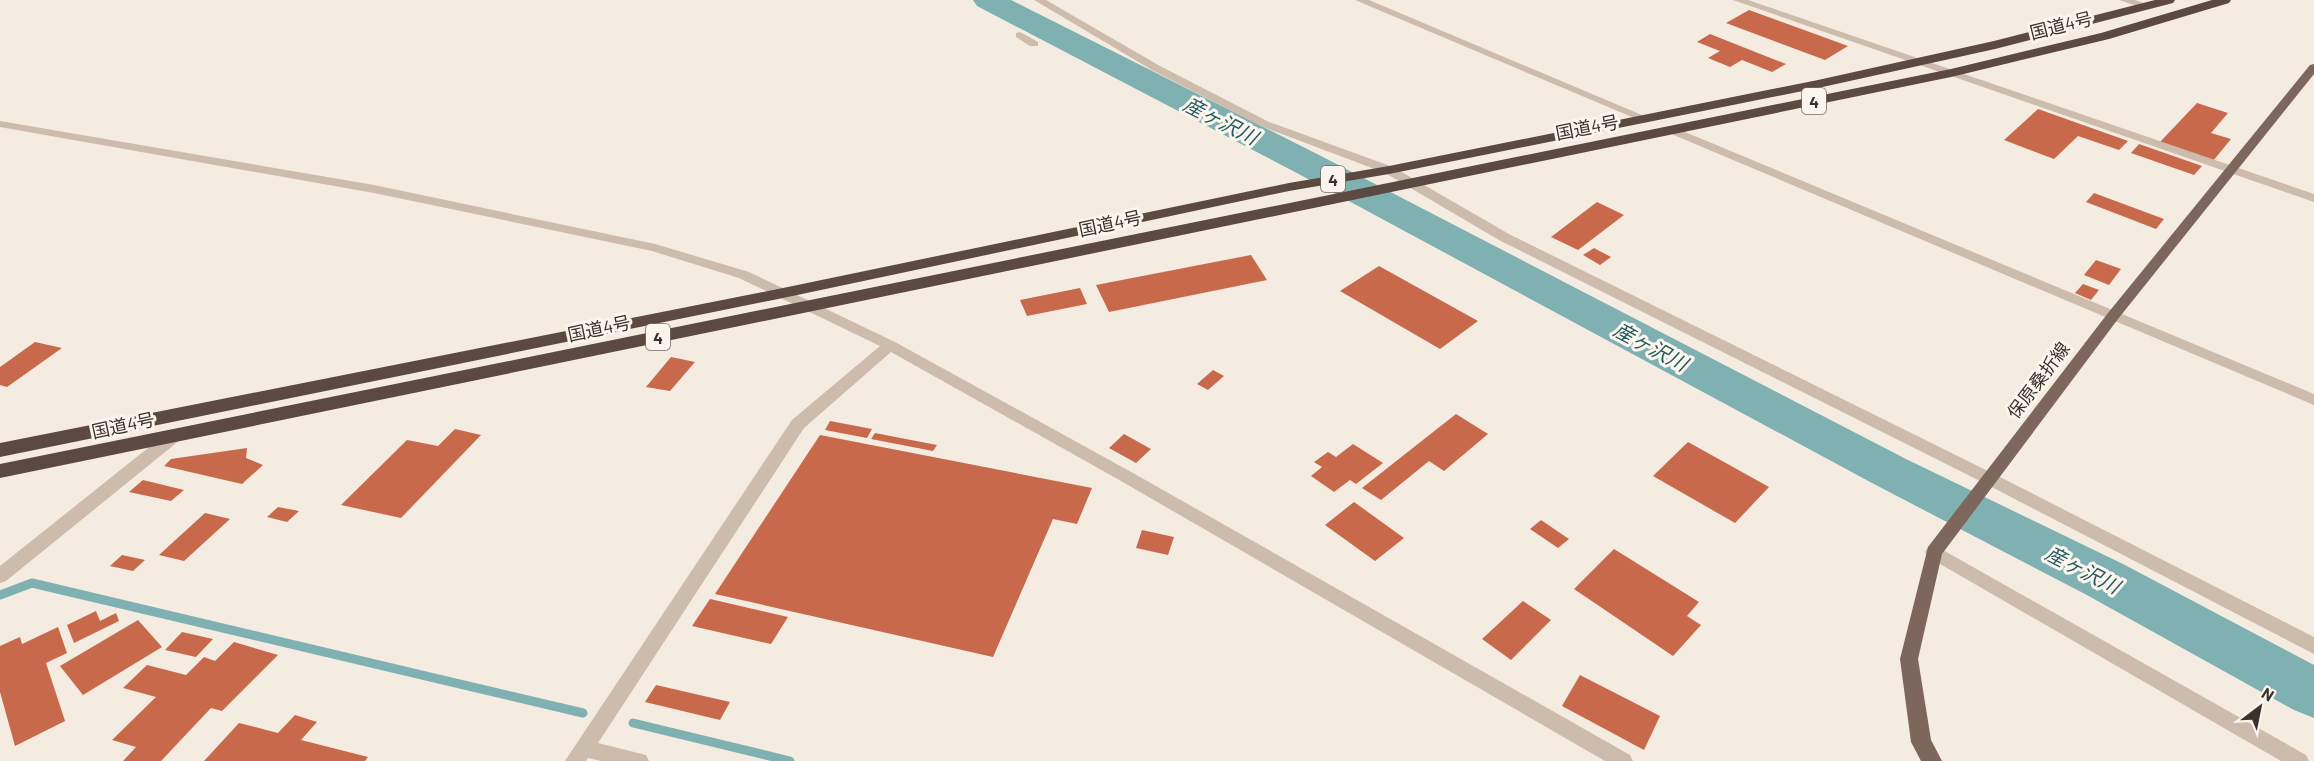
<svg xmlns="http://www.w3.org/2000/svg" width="2314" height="761" viewBox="0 0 2314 761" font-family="Barlow,'Noto Sans JP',sans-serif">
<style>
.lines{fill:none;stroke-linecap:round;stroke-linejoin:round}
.stream{stroke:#7fb0b2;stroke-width:9}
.river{fill:#7fb0b2;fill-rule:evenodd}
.building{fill:#c8694b}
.minor{fill:#cdbbac;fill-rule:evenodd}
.major{fill:#7d675c;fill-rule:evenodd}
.highway{fill:#5c4a42;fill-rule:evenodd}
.labels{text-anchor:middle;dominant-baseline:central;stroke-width:6;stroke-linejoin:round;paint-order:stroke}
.shield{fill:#fbf5ee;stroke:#756b66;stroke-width:1.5}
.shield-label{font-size:16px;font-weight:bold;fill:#3b302b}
.street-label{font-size:18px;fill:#3b302b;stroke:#fbf5ee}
.water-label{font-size:20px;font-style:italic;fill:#1f5a5e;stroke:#fbf5ee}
</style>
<rect width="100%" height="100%" fill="#f4ebe1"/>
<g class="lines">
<path class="stream" d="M0,595L32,583L583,713
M633,723L790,761"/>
<path class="river" d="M973,0H1011L1321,156L1906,459L2123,564L2314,665V718L2294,710L2085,594L1872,483L1295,172L977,6Z"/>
</g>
<path class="building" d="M1749,10L1848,46L1825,60L1726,23Z
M1710,34L1786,64L1772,72L1742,60L1730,67L1708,58L1720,51L1697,42Z
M2197,103L2228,113L2211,133L2231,139L2213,161L2160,142Z
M2038,109L2128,141L2119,150L2078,136L2054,159L2004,140Z
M2139,144L2202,166L2194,175L2131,153Z
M2094,193L2164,219L2156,229L2086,202Z
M1597,202L1624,215L1578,250L1551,237Z
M1594,248L1611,257L1600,265L1583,255Z
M1251,255L1267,280L1109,312L1096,285Z
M2096,260L2121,269L2109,285L2084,275Z
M1379,266L1478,321L1440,349L1340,291Z
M2083,284L2099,290L2091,300L2075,293Z
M1080,288L1087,304L1027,316L1020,300Z
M35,342L62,348L7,387L0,385V367Z
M671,357L695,362L670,391L646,387Z
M1213,370L1224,376L1208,390L1197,384Z
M1456,414L1488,434L1444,471L1429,461L1381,500L1362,488Z
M830,421L872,429L867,438L825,430Z
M455,429L481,435L401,518L341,505L407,440L438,446Z
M875,433L937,445L933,451L871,439Z
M1124,434L1151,449L1136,463L1109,448Z
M820,435L1092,488L1077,524L1053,519L993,657L715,594Z
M1688,442L1769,487L1735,523L1653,476Z
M1353,444L1383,463L1356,484L1350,480L1334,492L1311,476L1322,467L1314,462L1328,452L1336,457Z
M247,448L246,458L263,465L242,484L164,466L171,459Z
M143,480L184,490L171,501L129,492Z
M1354,502L1404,538L1375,561L1325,525Z
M278,507L299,511L287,522L267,517Z
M205,513L230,519L184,561L159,555Z
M1541,520L1569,539L1558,548L1530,529Z
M1142,530L1174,537L1168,555L1136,548Z
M1614,549L1699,602L1687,616L1701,625L1673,656L1574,589Z
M122,555L145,560L133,571L110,566Z
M710,599L788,617L771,644L692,626Z
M1523,601L1551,620L1511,660L1482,639Z
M96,611L100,621L116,613L119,621L74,643L67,625Z
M138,620L162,647L83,695L60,666Z
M58,627L67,653L46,663L65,721L15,746L0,692V646L20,637L22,644Z
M182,632L213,639L196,657L165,650Z
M234,642L278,655L222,711L211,708L161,761H123L136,747L112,740L156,697L123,688L147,665L186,675L204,657L215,661Z
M1580,675L1660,716L1644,750L1562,706Z
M656,685L730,702L720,720L645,702Z
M295,715L317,722L301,740L368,757L365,761H204L239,723L278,733Z"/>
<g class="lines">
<path class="minor" d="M1034,0H1046L1160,66L1269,122L1393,167L1509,234L1996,475L2314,637V654L1984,483L1499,240L1385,173L1261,126L1152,70Z
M1355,0H1369L1649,118L1647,120H1639Z
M1733,0H1748L2314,194V202Z
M2119,0H2135L2151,6L2146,9Z
M1020,32L1038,42V46H1030L1016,37V33Z
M0,121L374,185L655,244L749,272L895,342L1133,473L1630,755L1633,761H1605L1121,481L891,352L804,428L598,743L646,755L649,761H601L588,758L586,761H565L792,420L880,346L739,278L652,251L374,193L0,127Z
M1673,127L2314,394V405L1669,133V129Z
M174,430L180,432L182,436L180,440L6,581L0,583V566L168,432Z
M1934,545L2306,755L2309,761H2281L1928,557L1925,552L1928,547Z"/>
<path class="major" d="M2314,64V74L2118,319L1942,554L1918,659L1931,740L1942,761H1921L1911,742L1900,659L1928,547L2108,313L2310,65Z"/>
<path class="highway" d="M2155,0H2175L2173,3L1995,49L1818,88L1389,174L1289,191L783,298L0,457V443L783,288L1289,183L1389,166L1818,80L1994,41Z
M2212,0H2231L2229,3L2109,39L1951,77L0,478V464L1951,69L2101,33Z"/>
</g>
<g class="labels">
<g class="shield">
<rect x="1802" y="88" width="24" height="26" rx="4.5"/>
<rect x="1321" y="166" width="24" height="26" rx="4.5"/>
<rect x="646" y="324" width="24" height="26" rx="4.5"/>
</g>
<g class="shield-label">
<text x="1814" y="101">4</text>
<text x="1333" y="179">4</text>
<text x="658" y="337">4</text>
</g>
<g class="street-label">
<text transform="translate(2061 25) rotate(-14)">国道4号</text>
<text transform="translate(1587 127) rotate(-11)">国道4号</text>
<text transform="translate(1110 223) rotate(-12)">国道4号</text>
<text transform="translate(599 328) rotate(-12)">国道4号</text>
<text transform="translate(2038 380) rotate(-53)">保原桑折線</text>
<text transform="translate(123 425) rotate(-12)">国道4号</text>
</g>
<g class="water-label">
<text transform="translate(1221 120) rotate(27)">産ヶ沢川</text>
<text transform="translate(1651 346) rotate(28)">産ヶ沢川</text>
<text transform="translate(2083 569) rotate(27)">産ヶ沢川</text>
</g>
</g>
<g transform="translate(2260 707) rotate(32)" stroke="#fbf5ee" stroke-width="4.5" paint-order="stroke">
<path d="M0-4.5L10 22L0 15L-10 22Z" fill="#3b302b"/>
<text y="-9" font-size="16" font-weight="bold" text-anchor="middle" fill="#3b302b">N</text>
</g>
</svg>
